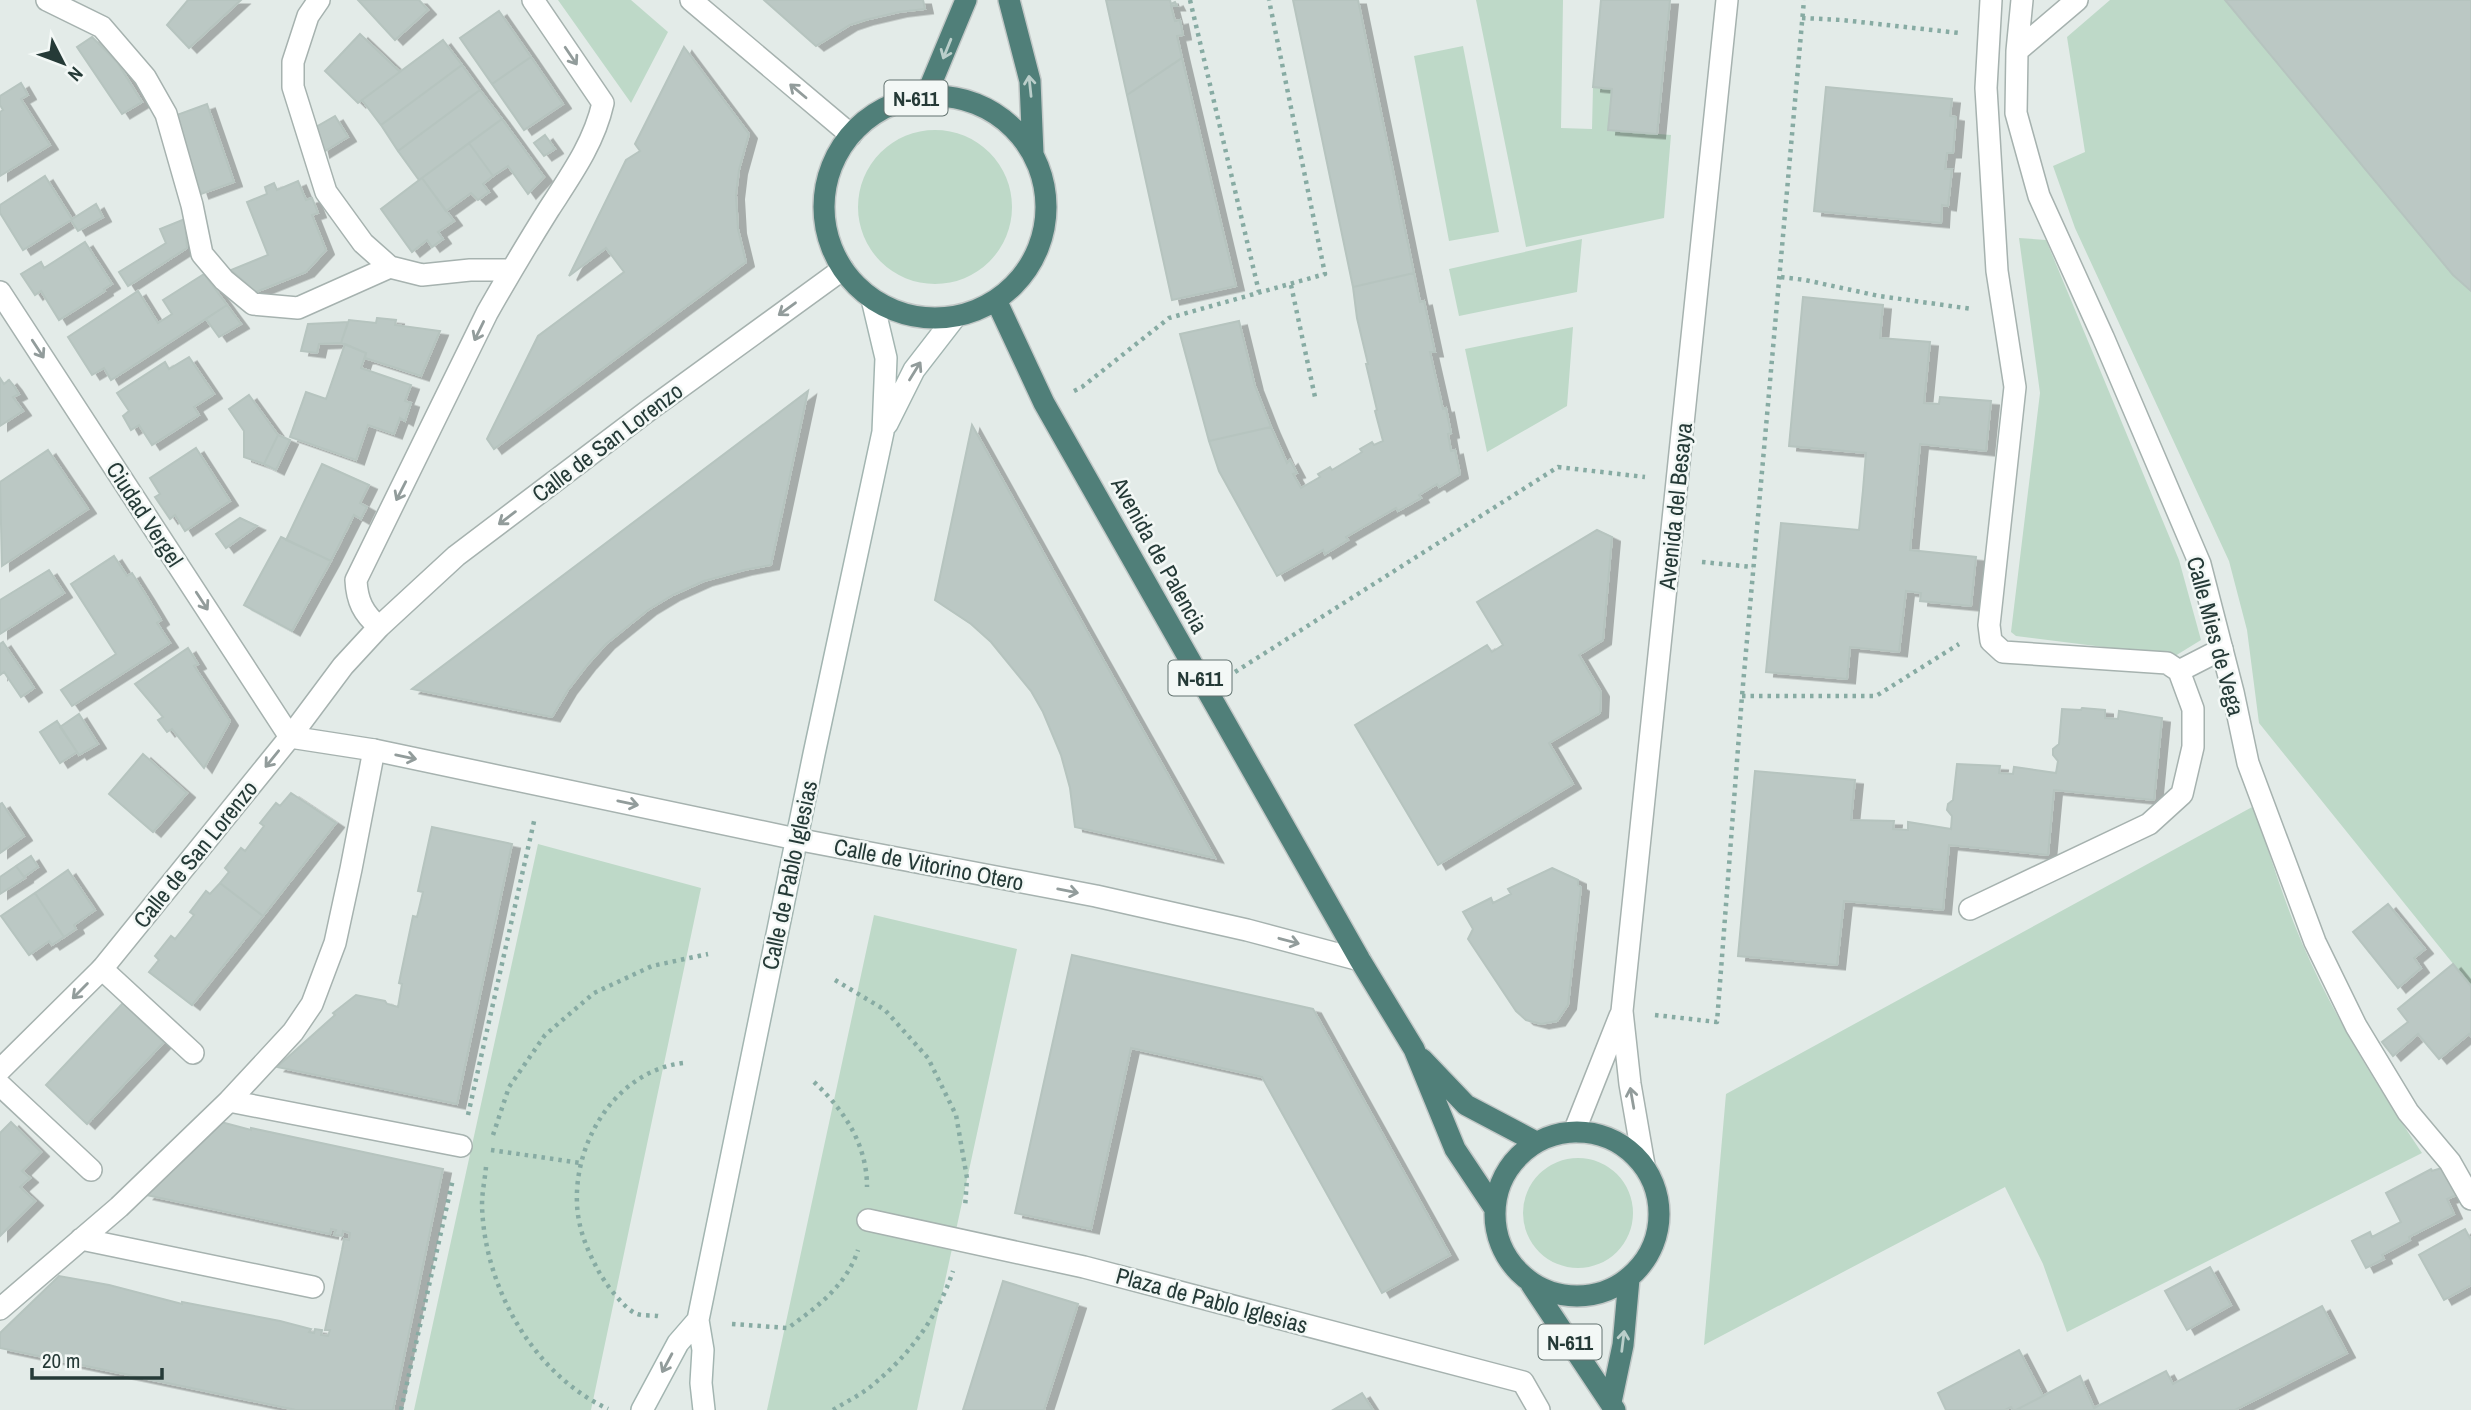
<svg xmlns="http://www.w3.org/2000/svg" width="2471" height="1410" viewBox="0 0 2471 1410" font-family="'Archivo Narrow',sans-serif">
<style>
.green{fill:#bed9c8}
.building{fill:#bbc8c4;stroke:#b6c4bf;stroke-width:2;filter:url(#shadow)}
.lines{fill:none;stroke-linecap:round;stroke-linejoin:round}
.service-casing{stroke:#a6b2af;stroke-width:24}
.pedestrian-casing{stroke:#a6b2af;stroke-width:24}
.minor-casing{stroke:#a6b2af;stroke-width:24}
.secondary-casing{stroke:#a3b5b1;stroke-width:24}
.trunk-casing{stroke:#c2c8c7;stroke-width:24}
.path{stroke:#87aba3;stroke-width:4.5;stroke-dasharray:3.5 5;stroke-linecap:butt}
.service{stroke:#fff;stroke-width:21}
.pedestrian{stroke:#fff;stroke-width:21}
.minor{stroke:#fff;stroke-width:21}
.secondary{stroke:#fff;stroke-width:21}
.trunk{stroke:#507f79;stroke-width:21}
.oneway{stroke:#baceca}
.oneway2{stroke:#929c9b}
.labels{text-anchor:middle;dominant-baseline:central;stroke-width:5;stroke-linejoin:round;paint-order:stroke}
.shield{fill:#f3f8f6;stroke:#637370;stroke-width:2}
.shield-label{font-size:21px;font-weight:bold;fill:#253a37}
.street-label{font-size:23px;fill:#253a37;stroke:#f3f8f6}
</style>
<defs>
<filter id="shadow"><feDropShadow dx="8" dy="4.5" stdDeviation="0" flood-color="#0004"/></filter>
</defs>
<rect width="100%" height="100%" fill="#e3ebe8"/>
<path class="green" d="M558,0H631L668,32L631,103Z
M1476,0H1563L1561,128L1592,129L1593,87L1612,89L1608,130L1671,135L1664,218L1526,247Z
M2110,0H2225L2453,275L2471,291V986L2259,723L2247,630L2229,561L2075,228L2053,166L2085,152L2067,37Z
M1463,46L1499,232L1449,241L1414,56Z
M858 207a77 77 0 1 1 154 0a77 77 0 1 1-154 0Z
M2019,238L2046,240L2179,560L2201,640L2175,656L2016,636L2011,632L2040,393Z
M1582,239L1577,292L1459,316L1449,269Z
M1573,327L1567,406L1487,452L1465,349Z
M2254,806C2269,853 2283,898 2302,943C2334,1017 2377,1086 2422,1153L2067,1332L2043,1264L2005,1187L1704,1345L1726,1094Z
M538,844L701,888L591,1410H414Z
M874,915L1017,949L917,1410H767Z
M1523 1213a55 55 0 1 1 110 0a55 55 0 1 1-110 0Z"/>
<path class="building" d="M188,0H241L189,48L167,25Z
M358,0H419L428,10L395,40Z
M764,0H923L925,9L899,12L865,20L850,25L816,46Z
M1106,0H1170L1171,4L1175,2L1177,6H1171L1175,21L1180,20L1183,35L1177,36L1182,58L1127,95Z
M1293,0H1358L1414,273L1353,287Z
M1601,0H1670L1657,134L1608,130L1612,89L1593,87Z
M2225,0H2471V291L2453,275Z
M499,11L531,57L492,84L460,38Z
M360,34L400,72L358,103L325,71Z
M92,37L117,62L142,102L122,114L77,47Z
M443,40L462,65L381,125L362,100Z
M684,47L749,134L739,170L736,195L738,229L746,262L494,449L487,439L538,336L624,272L606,248L569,276L626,160L640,151L635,144Z
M531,57L563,104L524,130L492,84Z
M1182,58L1236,286L1172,300L1127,95Z
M462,65L480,90L398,151L381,125Z
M21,83L28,95L21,99L50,145L0,176V112L3,110L0,105V96Z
M1826,87L1952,99L1950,116L1956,117L1953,153H1947L1945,169H1952L1948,206L1942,205L1941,223L1814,211Z
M480,90L502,119L419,180L398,151Z
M207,104L234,182L201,194L174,116Z
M335,116L348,137L322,153L316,127Z
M502,119L544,177L528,194L508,166L493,176L469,143Z
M545,135L555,149L544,156L534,143Z
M469,143L493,176L483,184L489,192L478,200L471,193L446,211L422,178Z
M45,176L72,219L96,204L103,217L78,231L71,220L23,250L0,213V205Z
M422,178L454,221L438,232L443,239L432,247L427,240L412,252L381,209Z
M298,181L306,200L312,198L318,213L312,215L326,250L306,272L256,292L231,270L268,255L247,202L267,194L265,187L274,183L277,190Z
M185,219L187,248L128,286L119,272L166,243L160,229Z
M85,242L112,284L104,289L105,291L59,320L41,291L35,295L21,274L41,262L44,268Z
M1414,273L1420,302L1424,301L1435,352H1430L1443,409L1446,408L1451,433L1448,434L1451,451L1455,450L1460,474L1439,487L1437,484L1419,495L1421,498L1398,511L1396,508L1346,537L1348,540L1325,554L1323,550L1277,576L1219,471L1209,441L1271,427L1287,463L1290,460L1297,473L1293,474L1301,488L1320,477L1318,474L1330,467L1332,470L1362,452L1360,449L1372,442L1374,445L1383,441L1375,411L1377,410L1366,364H1368L1357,318L1353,287Z
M204,274L227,305L111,380L104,368L92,375L68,337L138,291L158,323L172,314L163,300Z
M1803,297L1883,305L1880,338L1930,342L1924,403L1939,404L1940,397L1991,401L1986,451L1920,444L1910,550L1976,557L1971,606L1920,601L1921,593L1906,591L1899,652L1850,647L1847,679L1766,672L1781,523L1859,530L1863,490L1866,453L1789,446Z
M227,305L241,324L219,337L206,319Z
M377,318L396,320L395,325L440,331L421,376L365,358L366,353L341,343L349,320L376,323Z
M1239,321L1255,386L1271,427L1209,441L1180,334Z
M348,322L341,343L319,344L317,353L301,351L308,324Z
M345,344L366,353L361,368L411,385L405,401L411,403L405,421L400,418L394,434L368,425L356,460L290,437L306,392L326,399Z
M189,357L214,394L194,407L199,415L152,445L139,425L131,430L123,416L129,411L117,393L165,362L169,369Z
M0,378L4,384L9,380L14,386L19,394L13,397L23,411L0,426Z
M808,391L771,565L744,570L704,581L673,595L648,610L606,644L588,664L568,690L552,717L412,689Z
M249,395L278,435L264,464L244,457V431L229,409Z
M972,425L1087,631L1215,858L1075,827L1070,788L1061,755L1043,712L1031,691L991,642L971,624L935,600Z
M278,435L290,440L276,470L264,464Z
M196,448L230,501L185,531L175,515L170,519L155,497L160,494L150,478Z
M48,450L88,509L2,566L0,482Z
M322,464L369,485L360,503L367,507L361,519L354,515L331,561L286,540Z
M240,518L257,526L226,548L216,534Z
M1597,530L1612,537L1603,640L1579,655L1601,692L1600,713L1549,743L1573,784L1438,865L1355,725L1487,645L1492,652L1503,645L1477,602Z
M281,537L331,561L292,631L244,605Z
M114,556L127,576L132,573L146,595L161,620L157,623L170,643L72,706L61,690L116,654L71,584Z
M49,570L64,593L0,634V600Z
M3,642L34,688L21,697L4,672L0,675V644Z
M188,648L198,664L194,666L230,721L204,768L172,729L167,732L158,720L163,717L135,684Z
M2082,708L2105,710V718L2118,719L2119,711L2162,718L2154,800L2054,790L2048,855L1949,845L1943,910L1844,901L1837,965L1738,956L1755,771L1855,780L1851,820L1894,821L1893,829L1908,830V822L1951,829L1952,816L1947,810L1948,804L1953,800L1957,764L2000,766L1999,773L2013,774L2014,767L2056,773L2058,761L2053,755V749L2059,744L2062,709L2081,710Z
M79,714L98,744L79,755L60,727Z
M57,721L77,752L60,763L40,732Z
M143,754L187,793L153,832L109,794Z
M291,793L336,823L263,916L220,883L229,872L225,868L241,848L245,851L264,826L260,823L276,803L280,806Z
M2,803L24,836L0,853V804Z
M432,827L512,844L457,1104L277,1067L335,1015L333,1013L356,995L385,1001L387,1004L398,1007L402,984L399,983L413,916L417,917L423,892L418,891Z
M31,856L38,867L24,877L16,866Z
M16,866L25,878L0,894V877Z
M1552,868L1578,880V885L1581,887L1568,1005L1557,1021L1541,1024L1526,1020L1516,1011L1468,939L1473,929L1463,912L1491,898L1493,903L1511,894L1508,889Z
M68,870L95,910L74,925L76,929L64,937L35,893Z
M220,883L263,916L192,1005L149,972L159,960L155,956L171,936L175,939L194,915L190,912L206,891L210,894Z
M35,893L64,937L52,945L49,941L29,955L1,916Z
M2388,904L2425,949L2414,958L2421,968L2398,988L2353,932Z
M1072,955L1313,1009L1450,1255L1382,1293L1262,1077L1131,1048L1091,1229L1015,1213Z
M2453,964L2471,986V1036L2469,1034L2439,1059L2418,1034L2393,1056L2382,1042L2408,1022L2398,1009Z
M123,1003L164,1042L87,1124L46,1085Z
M11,1122L41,1152L22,1171L30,1178L20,1187L35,1201L0,1236V1133Z
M221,1122L251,1130V1128L443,1169L393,1410H296L0,1348V1333L59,1276L109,1285L182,1304V1302L280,1321L311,1329L309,1332L314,1333L315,1329L322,1330L321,1335L328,1336L330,1330H325L342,1250L344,1239L349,1240L350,1233L343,1231L342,1236L334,1235L336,1230L331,1229L330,1234L146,1195Z
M2445,1167L2459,1194L2447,1199L2454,1214L2409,1237L2410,1240L2382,1255L2384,1259L2366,1268L2352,1241L2370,1232L2372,1237L2401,1222L2386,1193L2431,1169L2432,1171Z
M2465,1229L2471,1240V1285L2444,1300L2419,1255Z
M2210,1267L2231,1305L2187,1330L2165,1291Z
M1003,1281L1078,1304L1044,1410H963Z
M2322,1306L2347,1353L2235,1410H2095L2094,1408L2166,1371L2173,1384Z
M2019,1350L2043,1396L2016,1410H2013L2011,1407L2005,1410H1946L1938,1393Z
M2080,1376L2095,1410H2016L2043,1396Z
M1362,1393L1373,1410H1333L1338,1407Z"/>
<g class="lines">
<defs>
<path id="service" d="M2179,671L2222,649
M1970,909L2149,824L2182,794L2193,747V709L2179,671L2167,663L2003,652L1991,641L1989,625L2015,387L1997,271L1986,88L1991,0
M102,969L193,1053
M0,1085L91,1170"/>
<path id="pedestrian" d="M47,0L102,27L145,77L166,114L192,205L202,254L224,280L253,304L298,308L390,267
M229,1101L461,1146
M868,1220L1084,1267L1523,1382L1539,1410
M81,1239L313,1287
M0,1309L119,1207L229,1101L293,1032L312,1004L335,943L351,869L374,750"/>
<path id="minor" d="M319,0L308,16L293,62V87L326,192L363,243L390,267L422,275L470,270H511
M691,0L851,135
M2022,0L2017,51L2016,113L2039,196L2103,337L2200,564L2233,692L2248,763L2315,942L2356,1026L2408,1112L2450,1162L2471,1199
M2017,51L2077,0
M0,292L290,737L374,750L796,839L1096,896L1247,930L1360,960
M379,627C363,613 357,601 356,580L487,313C507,278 527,244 549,209C571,175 594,143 603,103L533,0
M0,1070L102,969L290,737L343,666L379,627L456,556L649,410L843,269
M1574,1132L1620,1016
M1644,1165L1630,1084L1622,1011L1727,0"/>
<path id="secondary" d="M887,424L914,370L955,317
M642,1410L678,1343L698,1320
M704,1410L701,1383L703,1350L698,1320L814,754L883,432L886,358L872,299"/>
<path id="trunk" d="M1009,0L1030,81L1033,154
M926,96L966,0
M824 207a111 111 0 1 1 222 0a111 111 0 1 1-222 0Z
M996,300L1044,403L1360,960L1414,1049L1455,1149L1495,1209
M1422,1059L1466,1105L1536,1142
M1495 1214a82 82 0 1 1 164 0a82 82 0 1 1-164 0Z
M1531,1284L1615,1410
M1611,1402L1623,1345L1629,1279"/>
</defs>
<use href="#service" class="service-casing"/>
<use href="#pedestrian" class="pedestrian-casing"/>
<use href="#minor" class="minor-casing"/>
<use href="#secondary" class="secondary-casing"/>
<use href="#trunk" class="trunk-casing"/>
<path class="path" d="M1190,0L1259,292
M1802,18L1842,20L1959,33
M1781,277L1805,280L1879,296L1972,309
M1291,285L1315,397
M1074,391L1082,387L1169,318L1325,274L1269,0
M1702,562L1753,567
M1235,672L1558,467L1645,477
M1742,696H1876L1959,644
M835,980L885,1010L928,1058L956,1115L967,1178L965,1208
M1655,1015L1717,1022L1742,696L1804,0
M814,1082C844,1110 867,1144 867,1187
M468,1115L535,817
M493,1135L509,1087L545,1035L594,993L652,966L708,954
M491,1150L581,1163
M486,1167C485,1179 482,1192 482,1205C484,1287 533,1374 608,1409
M658,1316C652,1315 643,1316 637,1314C625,1310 604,1282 598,1270C587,1250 578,1228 577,1204C574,1140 617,1071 683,1063
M732,1324L788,1328C817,1307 846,1286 858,1250
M401,1410L453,1179
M833,1410C847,1401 863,1394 875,1383C911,1353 938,1316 953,1271"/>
<use href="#service" class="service"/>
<use href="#pedestrian" class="pedestrian"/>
<use href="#minor" class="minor"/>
<use href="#secondary" class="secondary"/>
<use href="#trunk" class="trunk"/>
</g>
<defs><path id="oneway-shaft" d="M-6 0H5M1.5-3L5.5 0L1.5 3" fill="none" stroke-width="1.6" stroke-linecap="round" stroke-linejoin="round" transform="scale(1.75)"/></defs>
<g class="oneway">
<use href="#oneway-shaft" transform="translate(947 49) rotate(112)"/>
<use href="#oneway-shaft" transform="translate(1030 86) rotate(-96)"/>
<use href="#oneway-shaft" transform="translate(1623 1341) rotate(-83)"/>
</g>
<g class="oneway2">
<use href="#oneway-shaft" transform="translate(571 56) rotate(56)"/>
<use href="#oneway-shaft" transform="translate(798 91) rotate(-140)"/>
<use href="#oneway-shaft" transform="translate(787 309) rotate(144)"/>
<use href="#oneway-shaft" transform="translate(479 331) rotate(116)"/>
<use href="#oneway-shaft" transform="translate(38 349) rotate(57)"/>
<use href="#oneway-shaft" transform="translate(915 371) rotate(-58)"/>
<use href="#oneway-shaft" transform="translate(401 491) rotate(117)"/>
<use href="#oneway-shaft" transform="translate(507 518) rotate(143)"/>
<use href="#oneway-shaft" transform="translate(202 601) rotate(57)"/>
<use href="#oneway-shaft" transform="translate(406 757) rotate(12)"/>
<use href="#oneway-shaft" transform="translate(272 759) rotate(129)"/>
<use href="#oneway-shaft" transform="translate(628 803) rotate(12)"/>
<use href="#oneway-shaft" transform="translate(1068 891) rotate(11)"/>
<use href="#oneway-shaft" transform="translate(1289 941) rotate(15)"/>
<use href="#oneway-shaft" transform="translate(80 991) rotate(135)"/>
<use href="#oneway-shaft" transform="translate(1632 1098) rotate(-100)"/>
<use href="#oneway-shaft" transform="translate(667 1363) rotate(118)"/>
</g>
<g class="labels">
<g class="shield">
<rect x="884.5" y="80.5" width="63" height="35" rx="5"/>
<rect x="1168.5" y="660.5" width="63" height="35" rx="5"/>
<rect x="1538.5" y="1324.5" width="63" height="35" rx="5"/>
</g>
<g class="shield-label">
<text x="916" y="98">N-611</text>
<text x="1200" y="678">N-611</text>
<text x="1570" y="1342">N-611</text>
</g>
<g class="street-label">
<text transform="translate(607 442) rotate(-37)">Calle de San Lorenzo</text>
<text transform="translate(1675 506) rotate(-84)">Avenida del Besaya</text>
<text transform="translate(145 514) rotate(57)">Ciudad Vergel</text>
<text transform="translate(1160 555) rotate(61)">Avenida de Palencia</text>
<text transform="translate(2216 636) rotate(75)">Calle Mies de Vega</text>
<text transform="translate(195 854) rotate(-51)">Calle de San Lorenzo</text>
<text transform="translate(929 864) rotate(11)">Calle de Vitorino Otero</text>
<text transform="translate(789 875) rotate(-78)">Calle de Pablo Iglesias</text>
<text transform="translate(1212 1300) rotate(15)">Plaza de Pablo Iglesias</text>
</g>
</g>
<g transform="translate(63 63) rotate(132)" stroke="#f3f8f6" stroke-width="5" paint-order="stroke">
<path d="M0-5L12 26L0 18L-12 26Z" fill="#253a37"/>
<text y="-10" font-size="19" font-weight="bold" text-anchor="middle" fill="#253a37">N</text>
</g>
<path d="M32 1368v10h130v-10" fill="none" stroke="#253a37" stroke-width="3.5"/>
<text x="42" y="1368" font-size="21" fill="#253a37" stroke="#f3f8f6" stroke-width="5" paint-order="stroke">20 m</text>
</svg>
